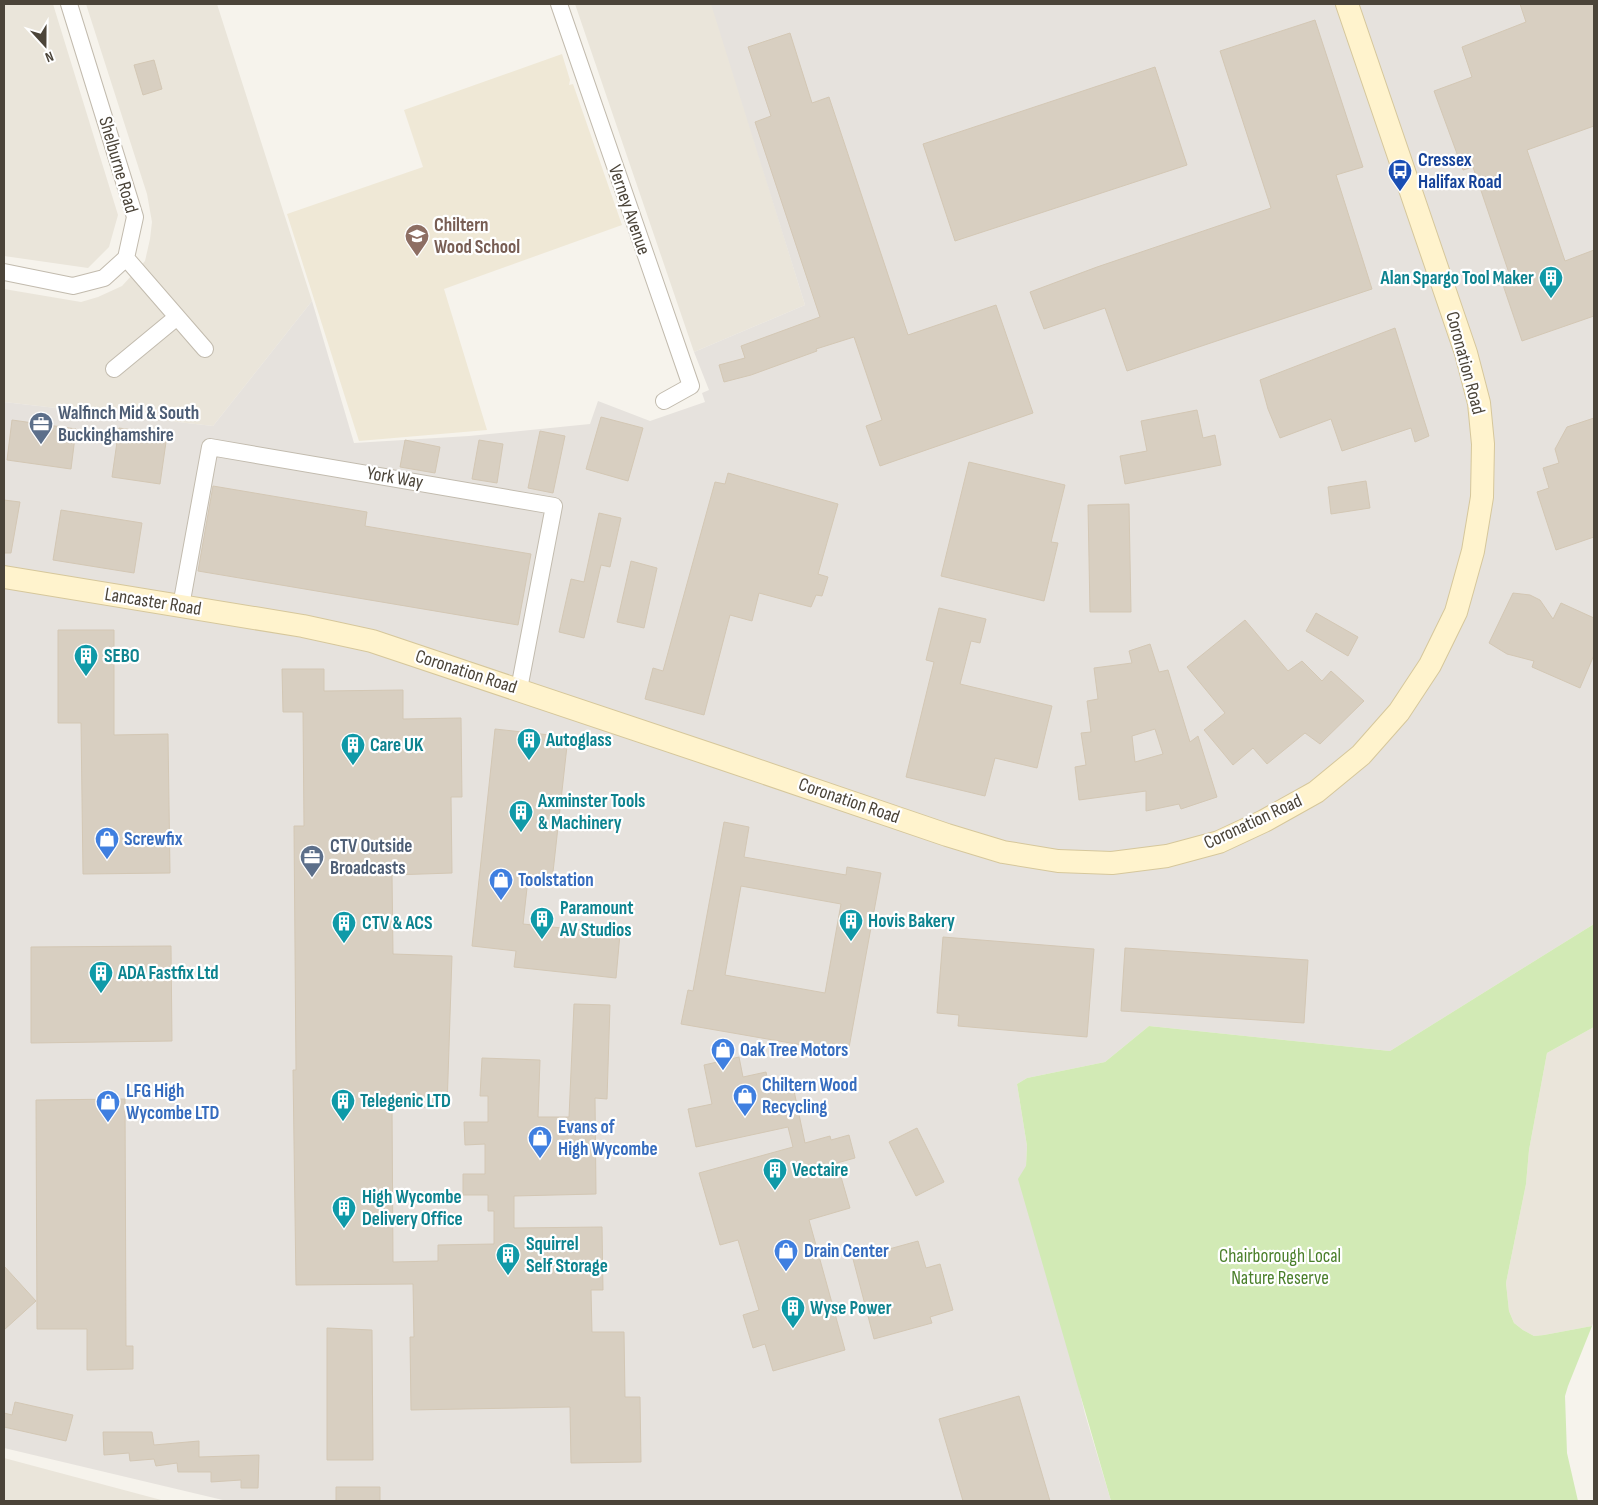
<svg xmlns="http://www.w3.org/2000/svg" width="1598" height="1505" viewBox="0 0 1598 1505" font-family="'Sofia Sans Condensed',sans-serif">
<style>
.residential{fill:#eae5da}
.industrial{fill:#e6e2dd}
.education{fill:#efe8d6}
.green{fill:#d2eab5}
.building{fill:#d8cfc1;stroke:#d3c7b4;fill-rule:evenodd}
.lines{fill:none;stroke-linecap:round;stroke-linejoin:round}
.street-casing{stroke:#c2bbae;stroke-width:18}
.secondary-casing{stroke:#d6c79b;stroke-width:24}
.street{stroke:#fff;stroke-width:16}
.secondary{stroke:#fff3cd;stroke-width:22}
.labels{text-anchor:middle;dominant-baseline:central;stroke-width:4.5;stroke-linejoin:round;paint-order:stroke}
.transit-label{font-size:19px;font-weight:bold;fill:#164399;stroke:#fff;text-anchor:start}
.street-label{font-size:19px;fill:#4b4439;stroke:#fff}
.education-label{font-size:19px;font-weight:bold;fill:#785e54;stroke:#fff;text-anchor:start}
.culture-label{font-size:19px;font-weight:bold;fill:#0d838f;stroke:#fff;text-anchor:start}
.service-label{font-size:19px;font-weight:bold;fill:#4e5e75;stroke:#fff;text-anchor:start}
.shop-label{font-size:19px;font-weight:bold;fill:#366cbe;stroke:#fff;text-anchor:start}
.park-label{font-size:19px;fill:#4a7f2a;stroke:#fff}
</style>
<rect width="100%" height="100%" fill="#f6f3ec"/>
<path class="residential" d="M4,4H53L118,215L109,247L88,268L4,256Z
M86,4H217L312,301L213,426L4,402V289L81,302L98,297L122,286L145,261L150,239L152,222L147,194Z
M575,4H712L805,305L694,352Z
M1594,1027V1321L1592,1326L1544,1335L1534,1336L1523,1330L1514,1323L1509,1311L1506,1283L1526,1184L1529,1150L1547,1053Z
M4,1458L165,1501H4Z"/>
<path class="industrial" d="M711,4H1594V924L1390,1051L1149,1026L1105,1062L1027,1078L1017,1084L1027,1146L1026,1166L1085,1414L1111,1501H227L4,1448V402L213,426L312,301L354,443L469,436L590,424L598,401L650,421L705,402L702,393L709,390L694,352L805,305Z"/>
<path class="education" d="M562,54L570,80L569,85L573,84L622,225L444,289L487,430L359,441L287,214L423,167L404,110Z"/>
<path class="green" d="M1594,924V1027L1547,1053L1529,1150L1526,1184L1506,1283L1509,1311L1514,1323L1523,1330L1534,1336L1544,1335L1592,1326L1568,1386L1565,1396L1567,1453L1578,1501H1111L1018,1179L1026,1166L1027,1146L1017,1084L1027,1078L1105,1062L1149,1026L1390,1051Z"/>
<path class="building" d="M1520,4H1594V126L1527,150L1565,261L1594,250V316L1522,341L1502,282L1511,279L1473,167L1463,170L1434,91L1472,77L1462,47L1526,22Z
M1315,20L1363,167L1336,175L1372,289L1127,371L1105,308L1044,329L1030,292L1097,267L1271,208L1220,51Z
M790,33L812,103L829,97L908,335L996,305L1033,413L880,466L866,426L882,420L854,337L816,349L817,351L751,375L724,382L719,365L745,358L741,346L820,317L755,122L771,116L748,47Z
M154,60L162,89L143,95L134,65Z
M1155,67L1187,165L955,241L923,144Z
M1395,328L1429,436L1415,442L1411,428L1342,451L1331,419L1280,438L1268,409L1260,380Z
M1197,410L1203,438L1215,435L1221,465L1125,484L1120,456L1147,451L1141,421Z
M601,417L643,428L628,481L586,469Z
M1594,418V537L1556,550L1537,492L1549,488L1543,468L1559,463L1555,449L1567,427Z
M12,420L76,429L71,469L7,460Z
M119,428L167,435L160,484L112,477Z
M540,431L565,436L553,493L528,488Z
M405,440L440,447L435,473L400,467Z
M479,440L503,444L497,483L472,479Z
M969,462L1065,485L1051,542L1058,543L1044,601L941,576Z
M728,473L838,504L818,574L828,577L822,596L816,595L811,607L759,593L752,621L730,615L704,715L645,699L653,668L663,671L715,482L725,484Z
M1366,481L1370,508L1331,514L1328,487Z
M213,486L367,512L365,526L531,554L518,625L198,571Z
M4,500L20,502L11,553H4Z
M1129,504L1131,612H1090L1088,505Z
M61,510L142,523L134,573L53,560Z
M599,513L621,518L610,567L601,565L584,638L559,632L571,579L584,582Z
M631,561L657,568L644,628L617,622Z
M1513,593L1530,595L1540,600L1553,619L1561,603L1594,618V655L1580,688L1532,667L1534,661L1507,654L1489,643Z
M939,608L986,619L980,643L971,641L960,684L1052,706L1037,768L995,758L985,796L906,777L934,662L926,660Z
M1316,613L1358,637L1348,656L1306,631Z
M1245,620L1288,671L1302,661L1322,681L1331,671L1364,701L1320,744L1305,733L1267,764L1253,748L1233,765L1204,730L1225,713L1187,667Z
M58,630H114V735L168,734L170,873L83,874L81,723H58Z
M1150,644L1159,672L1168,670L1190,742L1198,736L1217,797L1181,809L1179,804L1146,811V791L1079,800L1075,767L1086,765L1081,733L1091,732L1087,701L1098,699L1094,668L1132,663L1129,651ZM1155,729L1163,754L1135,762L1132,736Z
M282,669H324V691L403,690V719L461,718L462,797H451L452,873L392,875L393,954L452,956L447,1108L392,1106L393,1262L438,1261V1245L494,1244V1211H488V1195H463V1174H485V1144L465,1145L464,1122H488V1096H480L482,1058L540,1060L538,1117H569L574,1004L610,1005L607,1099L595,1098L596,1194L514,1196V1228L602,1227L603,1290H591L592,1332H624L625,1397H640L641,1462L571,1463L570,1407L411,1410L410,1337H414L413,1284L296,1285L293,1070H296L294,826H304L303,712H283Z
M495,729L568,737L552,881L528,879L523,924L620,934L616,978L514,967L516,951L472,946Z
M724,822L749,827L744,857L846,875L847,867L881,873L848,1053L681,1024L688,990L693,991ZM741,886L841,904L825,993L725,975Z
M943,937L1094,949L1087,1037L958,1026L959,1015L937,1013Z
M171,946L172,1041L31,1043V947Z
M1125,948L1308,960L1304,1023L1121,1011Z
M739,1057L743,1077L766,1072L770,1091L793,1086L805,1143L830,1136L831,1140L849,1135L855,1158L837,1163L850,1208L809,1220L845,1350L773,1371L765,1344L753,1348L743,1315L759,1310L738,1240L720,1245L699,1173L793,1147L788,1127L696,1147L688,1109L712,1104L704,1065Z
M125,1099L126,1346H133V1369L87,1370V1329H37L36,1100Z
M917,1128L944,1182L916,1196L889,1142Z
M918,1241L926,1268L940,1264L953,1310L930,1317L932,1323L874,1339L853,1259Z
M4,1266L36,1301L4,1330Z
M327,1328L372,1330L373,1460H327Z
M1019,1396L1050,1501H963L939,1419Z
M15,1402L73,1415L66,1441L4,1427V1413L12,1415Z
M103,1432H152L154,1445L199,1441V1457L259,1455L258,1488H241V1480L211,1482V1472H178L177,1463L156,1466L154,1459L130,1461L129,1453L104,1455Z
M336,1487H380V1501H336Z"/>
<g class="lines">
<defs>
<path id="street" d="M559,4L691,386L664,401
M126,258L205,349
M4,272L73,286L104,278L126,258L135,217L69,4
M114,369L177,317
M181,606L210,447L554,506L519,689"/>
<path id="secondary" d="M4,577L303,626L372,641L724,759L947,835L1003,852L1058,861L1112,863L1167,856L1219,842L1264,821L1316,792L1361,755L1399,712L1430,665L1456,612L1473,551L1482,497L1483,444L1479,403L1466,353L1347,4"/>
</defs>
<use href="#street" class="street-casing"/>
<use href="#secondary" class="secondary-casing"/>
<use href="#street" class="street"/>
<use href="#secondary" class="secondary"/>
</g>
<defs>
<symbol id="bus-pin" viewBox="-11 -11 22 30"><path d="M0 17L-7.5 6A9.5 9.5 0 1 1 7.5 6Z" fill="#1a4fb4" stroke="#fff"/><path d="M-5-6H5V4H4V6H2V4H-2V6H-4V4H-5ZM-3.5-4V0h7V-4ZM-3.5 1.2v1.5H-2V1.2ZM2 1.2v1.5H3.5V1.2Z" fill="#fff"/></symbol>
<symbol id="school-pin" viewBox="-11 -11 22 30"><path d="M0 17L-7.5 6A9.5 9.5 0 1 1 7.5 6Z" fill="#8d6e63" stroke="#fff"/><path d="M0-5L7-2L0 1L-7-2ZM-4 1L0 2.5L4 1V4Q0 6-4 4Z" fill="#fff"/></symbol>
<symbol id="building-pin" viewBox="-11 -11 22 30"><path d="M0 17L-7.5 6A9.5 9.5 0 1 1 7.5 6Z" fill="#0f9aa8" stroke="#fff"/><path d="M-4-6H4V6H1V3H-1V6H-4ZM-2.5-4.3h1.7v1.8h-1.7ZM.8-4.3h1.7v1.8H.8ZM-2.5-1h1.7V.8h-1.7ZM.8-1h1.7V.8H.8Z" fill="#fff"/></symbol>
<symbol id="office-pin" viewBox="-11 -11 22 30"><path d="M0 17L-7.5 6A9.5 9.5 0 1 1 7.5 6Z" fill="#5c6f8a" stroke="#fff"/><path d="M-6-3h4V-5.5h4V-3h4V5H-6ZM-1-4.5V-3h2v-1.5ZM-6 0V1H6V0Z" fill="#fff"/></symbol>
<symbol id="shop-pin" viewBox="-11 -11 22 30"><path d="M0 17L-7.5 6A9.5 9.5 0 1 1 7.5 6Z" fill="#3f7fe0" stroke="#fff"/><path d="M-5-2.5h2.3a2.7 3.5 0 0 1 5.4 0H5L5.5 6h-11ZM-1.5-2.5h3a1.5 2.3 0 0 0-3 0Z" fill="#fff"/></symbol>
</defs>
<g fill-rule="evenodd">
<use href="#bus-pin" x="1386" y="157" width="28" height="38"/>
<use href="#school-pin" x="403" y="222" width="28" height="38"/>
<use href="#building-pin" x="1537" y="264" width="28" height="38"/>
<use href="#office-pin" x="27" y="410" width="28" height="38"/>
<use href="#building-pin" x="72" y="642" width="28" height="38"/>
<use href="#building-pin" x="515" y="726" width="28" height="38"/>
<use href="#building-pin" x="339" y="731" width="28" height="38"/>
<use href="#building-pin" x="507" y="798" width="28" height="38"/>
<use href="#shop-pin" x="93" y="825" width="28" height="38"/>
<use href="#office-pin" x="298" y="843" width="28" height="38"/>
<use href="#shop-pin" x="487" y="866" width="28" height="38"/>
<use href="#building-pin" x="528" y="905" width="28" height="38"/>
<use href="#building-pin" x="837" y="907" width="28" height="38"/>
<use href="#building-pin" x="330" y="909" width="28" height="38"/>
<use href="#building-pin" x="87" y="959" width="28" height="38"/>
<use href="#shop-pin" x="709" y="1036" width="28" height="38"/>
<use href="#shop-pin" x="731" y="1082" width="28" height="38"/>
<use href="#building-pin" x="329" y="1087" width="28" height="38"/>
<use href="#shop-pin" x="94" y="1088" width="28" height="38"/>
<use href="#shop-pin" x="526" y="1124" width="28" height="38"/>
<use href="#building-pin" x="761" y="1156" width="28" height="38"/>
<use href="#building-pin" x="330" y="1194" width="28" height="38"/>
<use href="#shop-pin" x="772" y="1237" width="28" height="38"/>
<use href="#building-pin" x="494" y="1241" width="28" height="38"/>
<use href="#building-pin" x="779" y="1294" width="28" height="38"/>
</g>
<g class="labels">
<g class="transit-label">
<text x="1418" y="160">Cressex<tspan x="1418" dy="22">Halifax Road</tspan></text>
</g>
<g class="street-label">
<text transform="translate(118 165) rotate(74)">Shelburne Road</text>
<text transform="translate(629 210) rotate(71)">Verney Avenue</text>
<text transform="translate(1465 363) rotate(75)">Coronation Road</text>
<text transform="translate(395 478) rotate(10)">York Way</text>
<text transform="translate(153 602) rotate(9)">Lancaster Road</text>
<text transform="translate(466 672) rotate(18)">Coronation Road</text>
<text transform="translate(849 801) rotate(19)">Coronation Road</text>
<text transform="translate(1253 822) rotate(-25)">Coronation Road</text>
</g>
<g class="education-label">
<text x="434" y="225">Chiltern<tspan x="434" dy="22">Wood School</tspan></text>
</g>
<g class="culture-label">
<text x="1534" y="278" text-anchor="end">Alan Spargo Tool Maker</text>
<text x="104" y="656">SEBO</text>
<text x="546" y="740">Autoglass</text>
<text x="370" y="745">Care UK</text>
<text x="538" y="801">Axminster Tools<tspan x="538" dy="22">&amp; Machinery</tspan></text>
<text x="560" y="908">Paramount<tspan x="560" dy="22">AV Studios</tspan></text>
<text x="868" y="921">Hovis Bakery</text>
<text x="362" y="923">CTV &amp; ACS</text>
<text x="118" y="973">ADA Fastfix Ltd</text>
<text x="360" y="1101">Telegenic LTD</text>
<text x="792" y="1170">Vectaire</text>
<text x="362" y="1197">High Wycombe<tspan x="362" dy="22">Delivery Office</tspan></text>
<text x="526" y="1244">Squirrel<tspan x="526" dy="22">Self Storage</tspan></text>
<text x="810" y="1308">Wyse Power</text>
</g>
<g class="service-label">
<text x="58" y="413">Walfinch Mid &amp; South<tspan x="58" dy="22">Buckinghamshire</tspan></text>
<text x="330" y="846">CTV Outside<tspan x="330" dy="22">Broadcasts</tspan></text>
</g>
<g class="shop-label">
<text x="124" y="839">Screwfix</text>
<text x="518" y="880">Toolstation</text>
<text x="740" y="1050">Oak Tree Motors</text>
<text x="762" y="1085">Chiltern Wood<tspan x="762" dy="22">Recycling</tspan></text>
<text x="126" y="1091">LFG High<tspan x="126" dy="22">Wycombe LTD</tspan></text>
<text x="558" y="1127">Evans of<tspan x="558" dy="22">High Wycombe</tspan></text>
<text x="804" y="1251">Drain Center</text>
</g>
<g class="park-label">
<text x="1280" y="1256">Chairborough Local<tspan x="1280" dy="22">Nature Reserve</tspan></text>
</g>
</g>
<rect width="1598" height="1505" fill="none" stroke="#4b4439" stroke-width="10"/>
<g transform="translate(45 45) rotate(159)" stroke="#ffffff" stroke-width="4" paint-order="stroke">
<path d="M0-4L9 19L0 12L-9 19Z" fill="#4b4439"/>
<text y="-8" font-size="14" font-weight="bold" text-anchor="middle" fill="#4b4439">N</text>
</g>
</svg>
